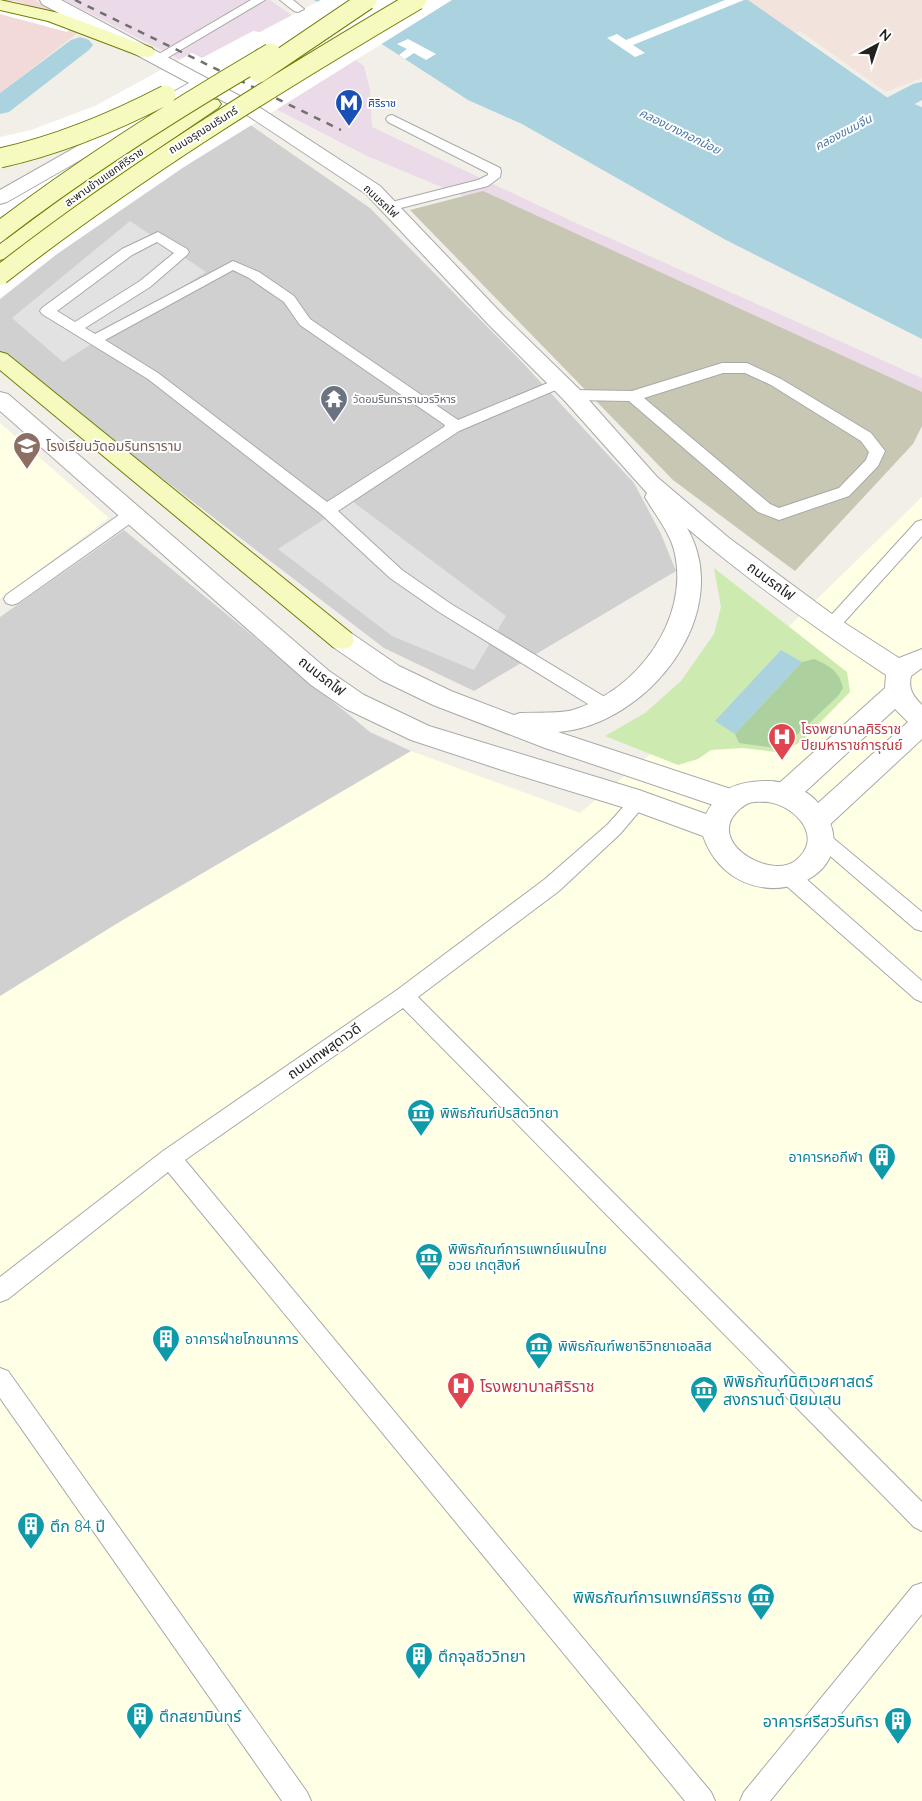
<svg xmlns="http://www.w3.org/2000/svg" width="922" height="1801" viewBox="0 0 922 1801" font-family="Quicksand,'Noto Sans Thai',sans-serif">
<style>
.commercial{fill:#f2dad9}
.industrial{fill:#ebdbe8}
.education{fill:#ffffe5}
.religious{fill:#d0d0d0}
.military{fill:#f3e3dd}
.construction{fill:#c7c7b4}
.grass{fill:#cdebb0}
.forest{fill:#add19e}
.parking{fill:#e2e2e2}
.water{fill:#aad3df}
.pier{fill:#fff}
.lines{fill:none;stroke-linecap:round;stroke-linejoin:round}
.canal{fill:#aad3df;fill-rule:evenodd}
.service-casing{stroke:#a9a9a9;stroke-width:2}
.minor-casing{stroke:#a9a9a9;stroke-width:2}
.tertiary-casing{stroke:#a9a9a9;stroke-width:2}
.secondary-casing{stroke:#707d05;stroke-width:2}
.service{fill:#fff;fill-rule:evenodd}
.minor{fill:#fff;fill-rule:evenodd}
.tertiary{fill:#fff;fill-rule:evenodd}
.secondary{fill:#f7fabf;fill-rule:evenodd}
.rail{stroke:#707070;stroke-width:2.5;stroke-dasharray:7 7;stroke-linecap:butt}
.secondary-bridge-casing{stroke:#707d05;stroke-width:21;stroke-linecap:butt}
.secondary-bridge{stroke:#f7fabf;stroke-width:19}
.labels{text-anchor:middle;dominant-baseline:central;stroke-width:4;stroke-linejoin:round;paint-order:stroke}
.far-transit-label{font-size:11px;fill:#164399;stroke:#fff;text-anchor:start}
.far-street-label{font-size:11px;fill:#222;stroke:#fff}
.far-worship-label{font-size:11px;fill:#5b616d;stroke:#fff;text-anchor:start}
.far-water-label{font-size:12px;font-style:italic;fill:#4a7aab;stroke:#fff}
.education-label{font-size:14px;fill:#785e54;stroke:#fff;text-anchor:start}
.street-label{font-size:14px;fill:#222;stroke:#fff}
.health-label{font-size:14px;fill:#be3a42;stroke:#fff;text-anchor:start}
.culture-label{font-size:14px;fill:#0d838f;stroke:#fff;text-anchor:start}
.near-culture-label{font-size:16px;fill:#0d838f;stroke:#fff;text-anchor:start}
.near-health-label{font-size:16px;fill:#be3a42;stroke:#fff;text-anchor:start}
</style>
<rect width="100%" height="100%" fill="#f2efe9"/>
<path class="commercial" d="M0,0H35L88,25L0,93Z"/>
<path class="industrial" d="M64,0H270L364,66L370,90L372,127L576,223L922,378V407L463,196L367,156Z"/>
<path class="education" d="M0,423L109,518L0,599Z
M922,497V1801H0V996L121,921L411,751L580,813L704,709Z"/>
<path class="religious" d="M229,110L370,208L522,362L634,483L661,534L676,571L474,691L384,648L0,354V276Z
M124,530L370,732L411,751L121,921L0,996V617Z"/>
<path class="military" d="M558,0H922V78L886,92L800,31L669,82Z"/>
<path class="construction" d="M483,191L922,392V426L913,444L795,571L673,480L410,210Z"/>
<path class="grass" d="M714,568L847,672L850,692L804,739L784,753L743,748L711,750L698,759L678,765L605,736L645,713L681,681L714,634L721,607Z"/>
<path class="forest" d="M814,659C830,666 839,671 843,688L838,696L782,749L739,743L735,734L802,662Z"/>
<path class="parking" d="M130,221L206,272L63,362L12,318Z
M352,501L506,616L474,670L392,636L278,549Z"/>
<path class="water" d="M314,0H748L888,98H898L922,107V339L724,239L522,124L468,100Z
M781,650L802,662L735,734L715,721Z"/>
<path class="pier" d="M321,0H452L184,167L57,254L0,299V205L89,139L0,162V137L31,130L95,106L192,53L202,58L253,31L260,32Z
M725,0H744L633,45L645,53L635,57L607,38L617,34L626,40Z
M0,1H14L80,21L67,32L0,14Z
M408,39L436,54L426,60L414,53L405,59L399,55L407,49L397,44Z"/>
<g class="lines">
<path class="canal" d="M80,37L89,40L93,45L89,50L9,112L0,114V93L71,40Z
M922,82V100L864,131L855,133L846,131L842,125L846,119L913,84Z"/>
<defs>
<path id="service" d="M251,0H265L162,61L158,62L152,58Z
M280,0H293L304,9L298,12L294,11Z
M392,115L500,168L501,171L500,177L488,186L389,211L384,210L382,207L384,204L478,180L488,175V173L388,122L386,119L388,116Z
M158,232L187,249L189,252L187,255L150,287L85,328L95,334L233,261L259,272L294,296L310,319L458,420L555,380H565L567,383L565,386L459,431L338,511L402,570L451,604L613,702L616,707L613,712L607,714L601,712L439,612L390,578L321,514L148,379L42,314L40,311L42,308L122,249ZM157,242L174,253L140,281L75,322L57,311L132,255ZM233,270L249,278L284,302L300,325L445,425L444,427L327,502L158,373L105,340Z
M722,363H747L781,379L871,433L885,451L878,466L849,496L779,520L758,512L629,401L572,400L567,398L565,395L567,392L572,390L632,391ZM723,373H745L771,385L861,441L869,452L866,460L839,488L779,508L770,504L644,398Z
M132,508L138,510L140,514L138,518L18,603L12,605L6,603L4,599L6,595L126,510Z
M922,520V536L837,630L831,632L825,630L823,626L825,622L916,522Z
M639,794L645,796L648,801L620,834L559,891L418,997L922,1502V1531L914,1527L403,1008L185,1160L711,1792L715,1801H685L168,1172L8,1299L0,1302V1277L163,1151L397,990L545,879L608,824L633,796Z
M821,830L827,833L922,912V931L915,929L815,843L812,838L815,833Z
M789,868L796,870L922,981V1002L915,999L782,882L780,876L782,870Z
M0,1368L8,1371L307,1792L311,1801H282L0,1398Z
M922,1583V1614L770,1801H740L744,1792L913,1586Z"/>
<path id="minor" d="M40,0H61L253,103L380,186L503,315L580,390L657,477L729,538L840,620L899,658L922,649V668L911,676C908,689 913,696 922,705V739L825,829L816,832L807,829L803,821L807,813L908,722L895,709L794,802L785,805L776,802L772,794L776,786L885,688L886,675C817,629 749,581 687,528C736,613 648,725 558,732L740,792L744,800L740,808L731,811L545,748L433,705L381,680L333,647L330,640L333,633L342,631L351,633L399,666L451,691L514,715L520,713C537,712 557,714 573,710C637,691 689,620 675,554C671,533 655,515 645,497L647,493L564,400L489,325L366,194L241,111L203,90L7,202L0,204V190L189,83L42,4Z"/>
<path id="tertiary" d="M0,392L8,394L329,671L364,695L429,726L639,790L706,814C720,788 736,782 765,781C783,780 808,789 819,804C879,881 737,931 703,836L635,811L505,771L411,740L346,709L311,685L0,411ZM768,802C796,806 825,838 795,861C772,878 715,848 732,818C736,812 742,806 749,803C755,801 762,802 768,802Z"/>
<path id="secondary" d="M0,0L59,13L152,48L155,52L152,56L146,57L140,56L48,21L0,10Z
M212,99L218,100L221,104L218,108L99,189L7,258L0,260V244L85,181L206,100Z
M0,352L7,354L351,633L354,640L351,647L342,649L333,647L0,370Z"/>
</defs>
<use href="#service" class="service-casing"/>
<use href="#minor" class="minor-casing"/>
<use href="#tertiary" class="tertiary-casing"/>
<use href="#secondary" class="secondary-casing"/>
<use href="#service" class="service"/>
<use href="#minor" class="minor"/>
<use href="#tertiary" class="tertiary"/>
<use href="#secondary" class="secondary"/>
<path class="rail" d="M75,0L341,130"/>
<defs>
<path id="secondary-bridge" d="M259,73L367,0
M0,158C59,145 112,123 166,95
M0,231C86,165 177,108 271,53
M0,275C132,172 273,85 417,0"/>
</defs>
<use href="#secondary-bridge" class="secondary-bridge-casing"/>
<use href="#secondary-bridge" class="secondary-bridge"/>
</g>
<defs>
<symbol id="metro-pin" viewBox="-11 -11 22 30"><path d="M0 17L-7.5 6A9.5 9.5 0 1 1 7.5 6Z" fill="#1a4fb4" stroke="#fff"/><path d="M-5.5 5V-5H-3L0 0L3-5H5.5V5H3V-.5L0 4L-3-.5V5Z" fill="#fff"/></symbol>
<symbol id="temple-pin" viewBox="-11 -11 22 30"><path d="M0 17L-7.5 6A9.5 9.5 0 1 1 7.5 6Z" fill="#6b7280" stroke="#fff"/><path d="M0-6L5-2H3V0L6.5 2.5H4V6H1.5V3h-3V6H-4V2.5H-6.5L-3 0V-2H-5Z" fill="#fff"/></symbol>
<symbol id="school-pin" viewBox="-11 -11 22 30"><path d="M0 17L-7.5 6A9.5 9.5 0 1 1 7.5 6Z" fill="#8d6e63" stroke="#fff"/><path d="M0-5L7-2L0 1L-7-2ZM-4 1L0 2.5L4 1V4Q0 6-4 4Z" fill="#fff"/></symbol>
<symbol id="hospital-pin" viewBox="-11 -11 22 30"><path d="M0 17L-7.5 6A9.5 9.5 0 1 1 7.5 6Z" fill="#e0444e" stroke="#fff"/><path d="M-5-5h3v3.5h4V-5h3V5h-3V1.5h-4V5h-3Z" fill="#fff"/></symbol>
<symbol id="museum-pin" viewBox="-11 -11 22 30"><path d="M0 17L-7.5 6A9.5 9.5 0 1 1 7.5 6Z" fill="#0f9aa8" stroke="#fff"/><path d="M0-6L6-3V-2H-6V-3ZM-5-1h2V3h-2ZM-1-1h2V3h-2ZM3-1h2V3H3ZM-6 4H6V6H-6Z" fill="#fff"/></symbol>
<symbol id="building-pin" viewBox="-11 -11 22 30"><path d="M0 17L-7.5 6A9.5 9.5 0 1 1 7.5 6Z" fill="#0f9aa8" stroke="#fff"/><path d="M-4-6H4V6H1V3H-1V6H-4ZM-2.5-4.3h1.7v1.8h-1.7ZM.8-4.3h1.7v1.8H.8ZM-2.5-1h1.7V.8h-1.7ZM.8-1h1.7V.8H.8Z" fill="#fff"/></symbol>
</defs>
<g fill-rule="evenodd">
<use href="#metro-pin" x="333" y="87" width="32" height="43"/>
<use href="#temple-pin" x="318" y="383" width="32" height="43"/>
<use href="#school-pin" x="11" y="430" width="32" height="43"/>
<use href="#hospital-pin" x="766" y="721" width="32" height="43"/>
<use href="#museum-pin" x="405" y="1097" width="32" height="43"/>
<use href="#building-pin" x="866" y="1141" width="32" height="43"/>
<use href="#museum-pin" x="413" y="1241" width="32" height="43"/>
<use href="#building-pin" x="150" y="1323" width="32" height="43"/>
<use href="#museum-pin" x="523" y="1330" width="32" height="43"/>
<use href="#hospital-pin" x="445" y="1370" width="32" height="43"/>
<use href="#museum-pin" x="688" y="1374" width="32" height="43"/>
<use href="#building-pin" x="15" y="1510" width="32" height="43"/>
<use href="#museum-pin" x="745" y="1581" width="32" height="43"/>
<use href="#building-pin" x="403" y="1640" width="32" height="43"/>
<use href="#building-pin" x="124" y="1700" width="32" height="43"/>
<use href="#building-pin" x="882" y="1705" width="32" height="43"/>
</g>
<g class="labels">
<g class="far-transit-label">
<text x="368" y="103">ศิริราช</text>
</g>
<g class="far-street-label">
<text transform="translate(203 130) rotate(-32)">ถนนอรุณอมรินทร์</text>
<text transform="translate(104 177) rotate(-35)">สะพานข้ามแยกศิริราช</text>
<text transform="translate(381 201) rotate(43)">ถนนรถไฟ</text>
</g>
<g class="far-worship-label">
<text x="353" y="399">วัดอมรินทรารามวรวิหาร</text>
</g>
<g class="far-water-label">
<text transform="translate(680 131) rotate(26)">คลองบางกอกน้อย</text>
<text transform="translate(843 132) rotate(-28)">คลองขนมจีน</text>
</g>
<g class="education-label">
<text x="46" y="446">โรงเรียนวัดอมรินทราราม</text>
</g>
<g class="street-label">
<text transform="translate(771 581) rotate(36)">ถนนรถไฟ</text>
<text transform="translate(322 676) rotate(38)">ถนนรถไฟ</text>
<text transform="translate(324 1051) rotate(-35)">ถนนเทพสุดาวดี</text>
</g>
<g class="health-label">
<text x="801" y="729">โรงพยาบาลศิริราช<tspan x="801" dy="16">ปิยมหาราชการุณย์</tspan></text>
</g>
<g class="culture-label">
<text x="440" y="1113">พิพิธภัณฑ์ปรสิตวิทยา</text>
<text x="863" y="1157" text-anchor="end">อาคารหอกีฬา</text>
<text x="448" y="1249">พิพิธภัณฑ์การแพทย์แผนไทย<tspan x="448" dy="16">อวย เกตุสิงห์</tspan></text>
<text x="185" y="1339">อาคารฝ่ายโภชนาการ</text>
<text x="558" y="1346">พิพิธภัณฑ์พยาธิวิทยาเอลลิส</text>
</g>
<g class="near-culture-label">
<text x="723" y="1381">พิพิธภัณฑ์นิติเวชศาสตร์<tspan x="723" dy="18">สงกรานต์ นิยมเสน</tspan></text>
<text x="50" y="1526">ตึก 84 ปี</text>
<text x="742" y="1597" text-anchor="end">พิพิธภัณฑ์การแพทย์ศิริราช</text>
<text x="438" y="1656">ตึกจุลชีววิทยา</text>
<text x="159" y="1716">ตึกสยามินทร์</text>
<text x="879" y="1721" text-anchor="end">อาคารศรีสวรินทิรา</text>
</g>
<g class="near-health-label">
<text x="480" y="1386">โรงพยาบาลศิริราช</text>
</g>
</g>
<g transform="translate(877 45) rotate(40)" stroke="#ffffff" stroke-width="4" paint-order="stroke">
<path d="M0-4L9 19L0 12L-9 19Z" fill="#222222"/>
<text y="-8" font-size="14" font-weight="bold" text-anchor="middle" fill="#222222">N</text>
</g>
</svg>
